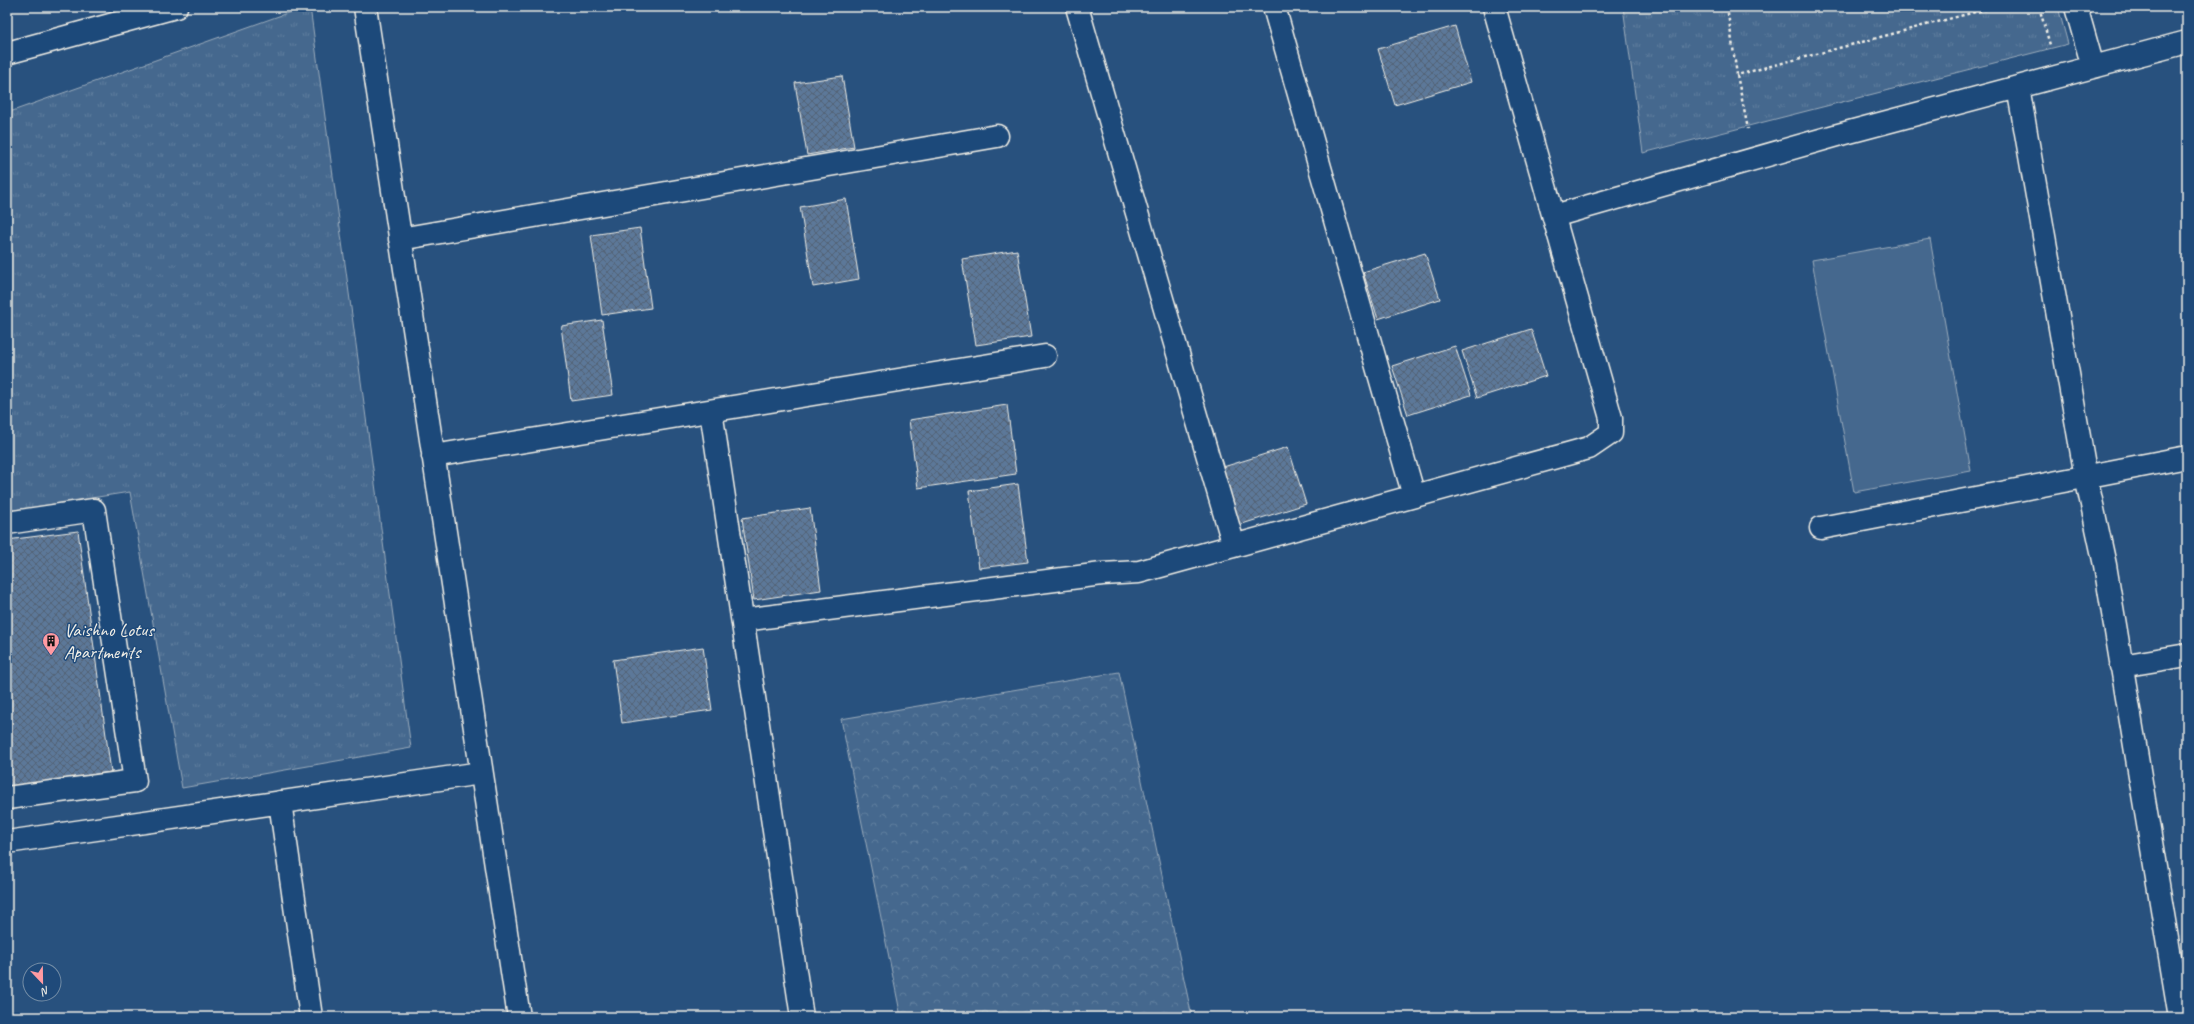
<svg xmlns="http://www.w3.org/2000/svg" width="2194" height="1024" viewBox="0 0 2194 1024" font-family="Caveat,sans-serif">
<style>
.grass{fill:url(#grass-tufts);stroke:#9cacbb}
.forest{fill:url(#forest-crowns);stroke:#9cacbb}
.pitch{fill:#45688e;stroke:#9cacbb}
.building{fill:url(#building-cross-hatch);stroke:#f4f1e8}
.lines{fill:none;stroke-linecap:round;stroke-linejoin:round}
.minor-casing{stroke:#f4f1e8;stroke-width:25}
.path{stroke:#f4f1e8;stroke-width:2.5;stroke-dasharray:3 3;stroke-linecap:butt}
.minor{stroke:#1f4a7a;stroke-width:22}
.labels{text-anchor:middle;dominant-baseline:central;stroke-width:3;stroke-linejoin:round;paint-order:stroke}
.poi-label{font-size:19px;fill:#f4f1e8;stroke:#1f4a7a;text-anchor:start}
</style>
<defs>
<pattern id="grass-tufts" width="24" height="20" patternUnits="userSpaceOnUse"><rect width="24" height="20" fill="#45688e"/><path d="M3 7l-1-3M5 7V3M7 7l1-3M15 17l-1-3M17 17v-4M19 17l1-3" fill="none" stroke="#607e9e"/></pattern>
<pattern id="forest-crowns" width="20" height="18" patternUnits="userSpaceOnUse"><rect width="20" height="18" fill="#45688e"/><path d="M2 6a3 3 0 1 1 6 0M12 15a3 3 0 1 1 6 0" fill="none" stroke="#607e9e"/></pattern>
<pattern id="building-cross-hatch" width="8" height="8" patternUnits="userSpaceOnUse"><rect width="8" height="8" fill="#5b7899"/><path d="M0 0l8 8M0 8l8-8" fill="none" stroke="#536274"/></pattern>
</defs>
<rect width="100%" height="100%" fill="#28517e"/>
<filter id="ink" filterUnits="userSpaceOnUse"><feTurbulence type="fractalNoise" baseFrequency=".025" numOctaves="2"/><feDisplacementMap in="SourceGraphic" scale="8" xChannelSelector="R" yChannelSelector="G"/><feConvolveMatrix kernelMatrix="1 2 1 2 8 2 1 2 1" color-interpolation-filters="sRGB"/></filter>
<g filter="url(#ink)">
<path class="grass" d="M304,7H310L411,748L182,788L130,492L7,511V113Z
M1623,7H2058L2068,44L1643,153Z"/>
<path class="forest" d="M1119,672L1192,1017H901L841,719Z"/>
<path class="pitch" d="M1930,239L1971,471L1854,492L1812,260Z"/>
<path class="building" d="M1455,26L1471,82L1395,105L1378,49Z
M842,76L854,147L807,155L795,83Z
M846,199L859,279L813,287L800,207Z
M640,228L651,308L602,315L591,235Z
M1017,250L1031,337L976,345L962,259Z
M1425,253L1440,299L1378,319L1363,272Z
M602,320L613,395L571,401L561,326Z
M1531,329L1546,376L1477,398L1462,351Z
M1455,346L1471,395L1408,415L1392,366Z
M1007,405L1016,474L918,488L909,420Z
M1288,447L1306,504L1239,525L1220,468Z
M1018,484L1028,562L979,568L969,491Z
M810,508L821,590L754,600L742,518Z
M78,531L111,772L7,787V540Z
M703,647L712,710L622,723L613,660Z"/>
<g class="lines">
<defs>
<path id="minor" d="M365,7L519,1017
M1077,7L1234,546
M1274,7L1414,496
M2076,7L2093,67
M7,53L176,7
M2018,87L2086,477L2105,565L2180,1017
M1554,216L1838,135L2187,42
M400,239L997,136
M711,411L802,1017
M433,456L1045,356
M7,523L94,510L135,781L7,798
M1821,528L2187,457
M743,620L1102,574L1139,572L1589,448L1611,433V418L1494,7
M2121,666L2187,655
M280,802L311,1017
M7,842L481,773"/>
</defs>
<use href="#minor" class="minor-casing"/>
<path class="path" d="M1727,7L1737,75L1994,7
M2039,7L2050,45
M1737,75L1748,129"/>
<use href="#minor" class="minor"/>
</g>
</g>
<defs>
<symbol id="building-pin" viewBox="-11 -11 22 30"><path d="M0 17L-7.5 6A9.5 9.5 0 1 1 7.5 6Z" fill="#ff9aa2" stroke="#1f4a7a"/><path d="M-4-6H4V6H1V3H-1V6H-4ZM-2.5-4.3h1.7v1.8h-1.7ZM.8-4.3h1.7v1.8H.8ZM-2.5-1h1.7V.8h-1.7ZM.8-1h1.7V.8H.8Z" fill="#111"/></symbol>
</defs>
<g fill-rule="evenodd">
<use href="#building-pin" x="41" y="631" width="20" height="27"/>
</g>
<g class="labels">
<g class="poi-label">
<text x="64" y="630">Vaishno Lotus<tspan x="64" dy="22">Apartments</tspan></text>
</g>
</g>
<rect width="2194" height="1024" fill="none" stroke="#1f4a7a" stroke-width="24"/>
<rect x="12" y="12" width="2170" height="1000" fill="none" stroke="#f4f1e8" stroke-width="1.5" filter="url(#ink)"/>
<g transform="translate(42 982) rotate(158)"><circle r="19" fill="#1f4a7a" stroke="#748da6"/>
<path d="M0-3L7 15L0 10L-7 15Z" fill="#ff9aa2"/>
<text y="-6" font-size="11" font-weight="bold" text-anchor="middle" fill="#f4f1e8">N</text>
</g>
</svg>
